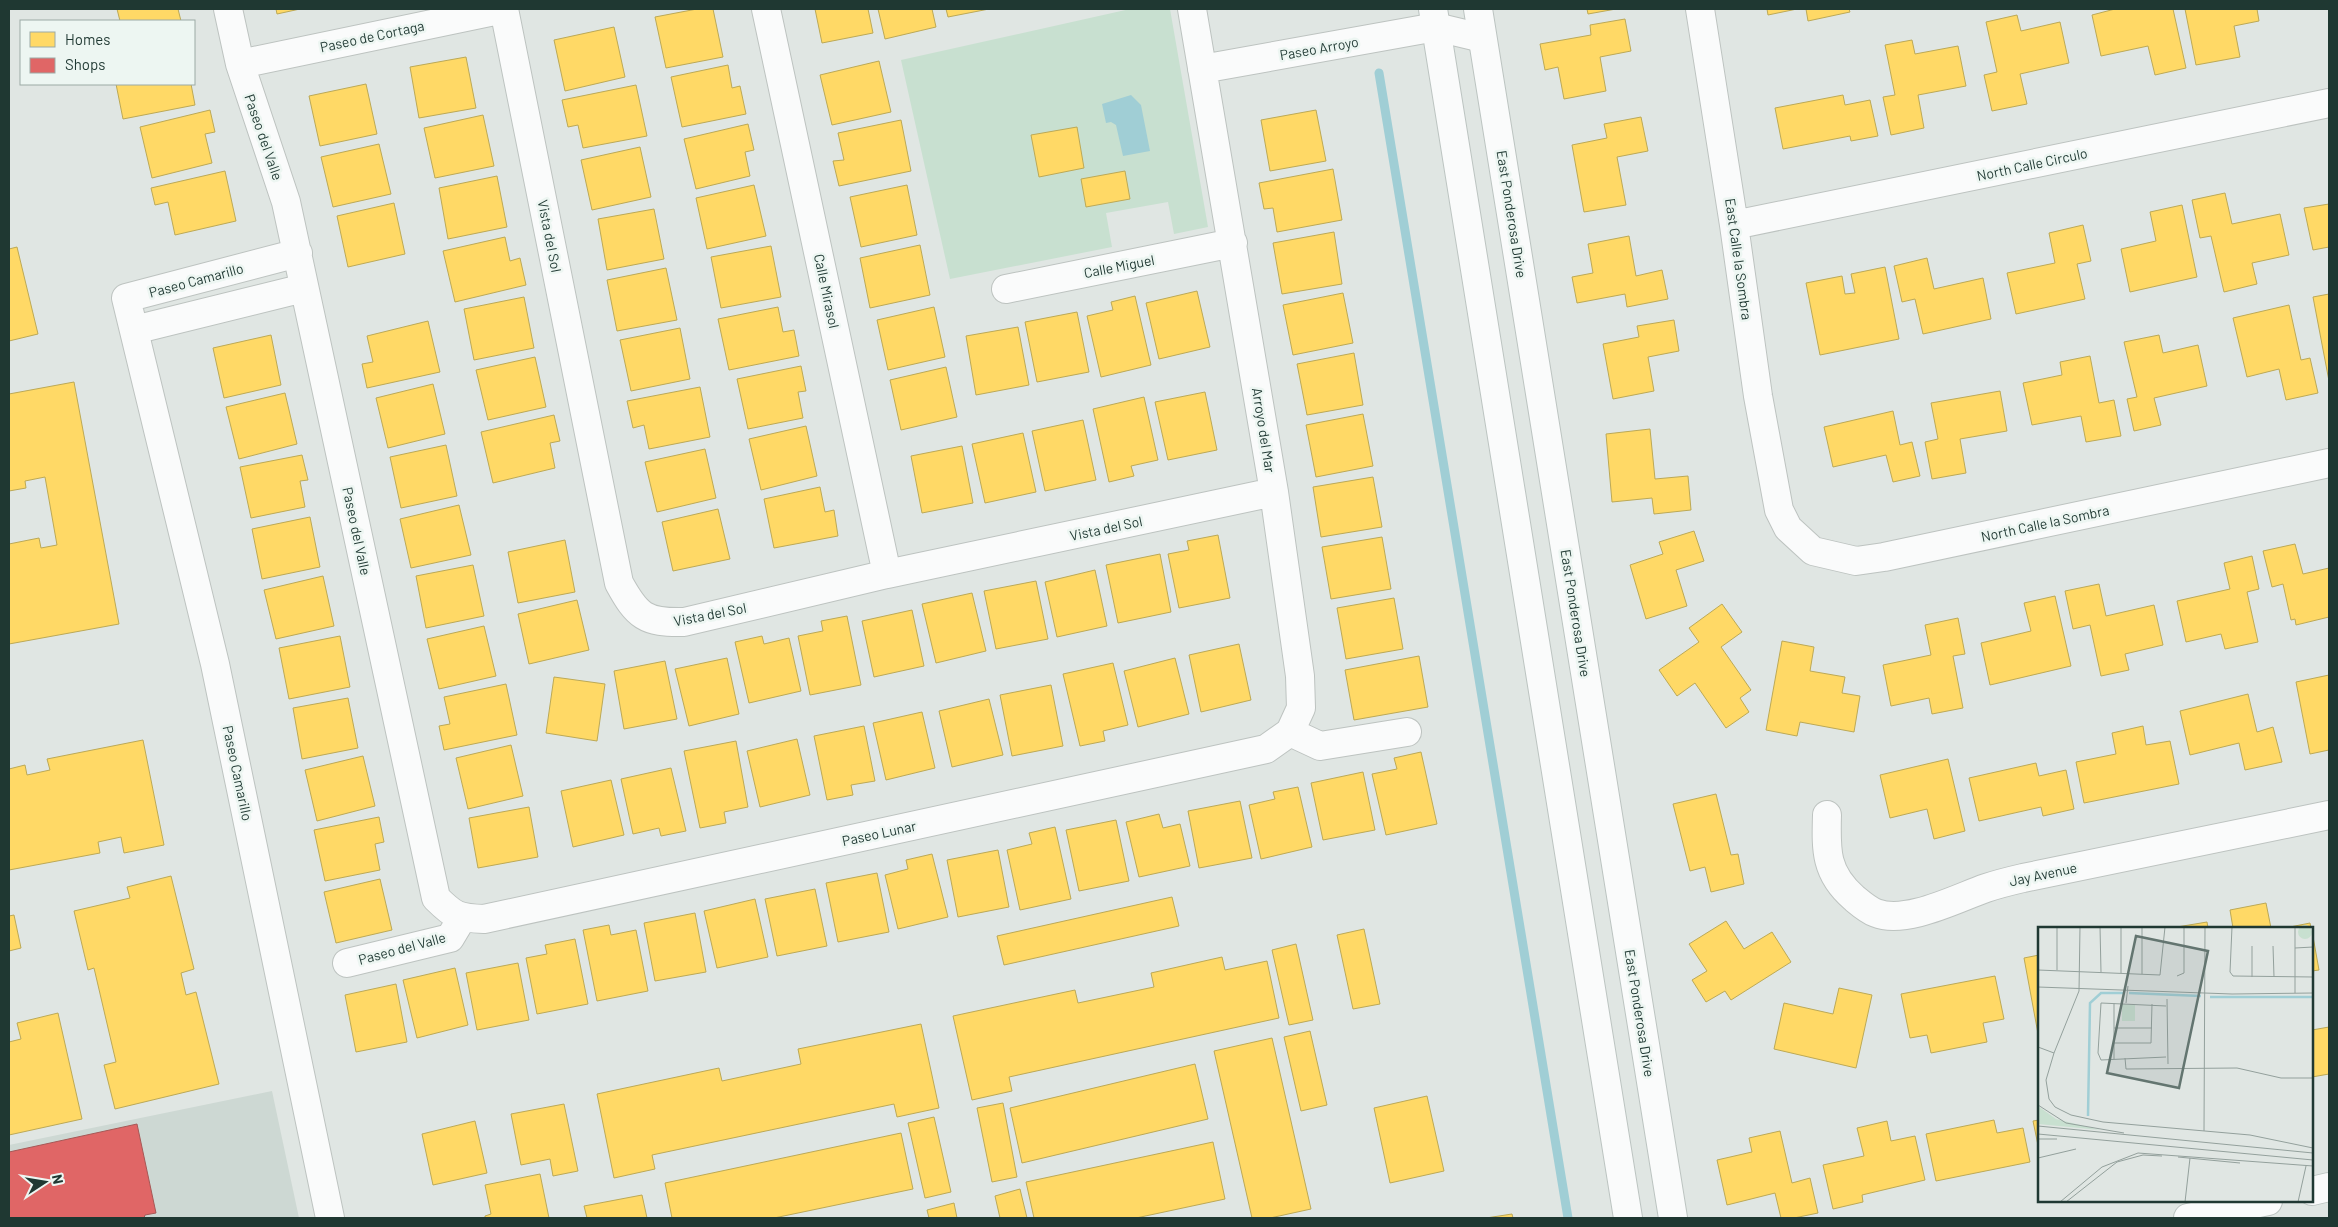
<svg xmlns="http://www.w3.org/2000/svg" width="2338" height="1227" viewBox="0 0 2338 1227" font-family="Barlow,sans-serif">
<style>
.built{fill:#cdd8d3}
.green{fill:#c8e0d0}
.water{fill:#a0ced5}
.homes{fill:#ffd966;stroke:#bca956}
.shops{fill:#e06666;stroke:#a65856}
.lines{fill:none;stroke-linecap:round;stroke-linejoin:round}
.stream{stroke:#a0ced5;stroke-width:9}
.street-casing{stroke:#bdc3c0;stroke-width:30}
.secondary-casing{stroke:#bcc4c1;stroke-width:30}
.street{stroke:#fafbfb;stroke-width:28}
.secondary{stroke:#fafbfb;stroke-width:28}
.labels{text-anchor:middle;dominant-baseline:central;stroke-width:5;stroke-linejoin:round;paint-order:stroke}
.street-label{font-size:14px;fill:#1f3832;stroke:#edf6f2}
.inset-river{fill:none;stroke:#a0ced5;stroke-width:2.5}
.inset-road{fill:none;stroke:#93a09c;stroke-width:1}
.view{fill:#637570;fill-opacity:0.15;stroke:#637570;stroke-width:2.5}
.inset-edge{fill:none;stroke:#1f3832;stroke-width:2.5}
</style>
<rect width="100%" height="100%" fill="#e0e6e3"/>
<path class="built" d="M272,1091L299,1218H9V1145Z"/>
<path class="green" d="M1130,9H1170L1208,227L1174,234L1168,202L1106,213L1112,247L950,279L901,60Z"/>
<path class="water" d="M1131,95L1141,105L1150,151L1123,156L1116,125L1111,122L1106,123L1102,104Z"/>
<path class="homes" d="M117,9H178L181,21H120Z
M276,9H300L277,14Z
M697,9H713L723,57L666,68L655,17Z
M815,9H868L873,33L822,43Z
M878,9H932L936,27L885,39Z
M946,9H989L948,17Z
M1587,9H1616L1588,14Z
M1767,9H1797L1768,15Z
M1806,9H1849L1850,12L1808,21Z
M2115,9H2173L2186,68L2155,75L2148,46L2101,56L2092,15Z
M2185,9H2257L2259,21L2234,26L2240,57L2196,65Z
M2017,15L2021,31L2060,22L2069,63L2020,74L2027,104L1992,111L1984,75L1997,72L1986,22Z
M1625,19L1631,51L1600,57L1606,91L1564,99L1558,67L1545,70L1540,44L1591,35L1590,25Z
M614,27L625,77L565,91L554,40Z
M1912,40L1915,54L1958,46L1966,86L1918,95L1924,128L1891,135L1883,97L1895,95L1885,45Z
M466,57L476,108L419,118L410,67Z
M879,61L891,112L832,125L820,75Z
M728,65L732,88L740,86L746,114L682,127L671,77Z
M116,84H191L195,105L123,119Z
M366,84L377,134L320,146L309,96Z
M636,85L647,136L583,148L578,125L568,127L562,100Z
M1843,95L1845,105L1870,100L1878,136L1851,141L1850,136L1783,149L1775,108Z
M210,110L215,132L205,134L212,163L152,178L140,127Z
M1316,110L1326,161L1270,171L1261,120Z
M483,115L494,166L435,178L424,128Z
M1641,117L1648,151L1617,157L1626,205L1584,212L1572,145L1607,138L1604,124Z
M901,120L911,171L839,186L833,161L844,160L838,133Z
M748,124L754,150L745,152L750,176L696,189L684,139Z
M1077,127L1084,168L1039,177L1031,135Z
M379,144L391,194L333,207L321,157Z
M640,147L651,197L592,210L581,160Z
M1333,169L1342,220L1277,232L1273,208L1264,209L1259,183Z
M225,171L236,221L175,235L168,202L155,205L151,188Z
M1125,171L1130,199L1086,207L1081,179Z
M497,176L507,227L448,239L439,188Z
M754,185L766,236L707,249L696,198Z
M907,185L917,235L861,247L850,197Z
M2225,193L2232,224L2280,214L2289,255L2252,263L2257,284L2224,292L2211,236L2200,238L2192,200Z
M394,203L405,254L348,267L337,216Z
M2329,204V247L2313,250L2304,208Z
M2182,205L2197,277L2130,292L2121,249L2156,241L2150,212Z
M654,209L664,259L607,270L598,219Z
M2083,225L2091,261L2077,264L2085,299L2016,314L2007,273L2055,263L2049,233Z
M1334,232L1342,284L1282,294L1273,243Z
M1629,236L1636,276L1662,270L1668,299L1627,307L1625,294L1577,303L1572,277L1593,273L1588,244Z
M505,237L510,261L520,258L526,285L455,302L443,251Z
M920,245L930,295L870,308L860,258Z
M771,246L781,297L721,308L711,257Z
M17,247L38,334L9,341V249Z
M1927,258L1934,289L1983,278L1991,319L1923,334L1915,299L1902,302L1894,266Z
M1885,267L1899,339L1820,355L1806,283L1842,276L1845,294L1855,293L1851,274Z
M666,268L677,320L617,331L607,280Z
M1197,291L1210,347L1159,359L1146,303Z
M1343,293L1353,343L1293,355L1283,305Z
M2329,294V381L2313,297Z
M1135,296L1151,365L1101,377L1087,316L1113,310L1111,302Z
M524,297L534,348L474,360L464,309Z
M2289,305L2301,360L2310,358L2318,393L2286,400L2279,369L2247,377L2233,318Z
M778,307L783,332L794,330L799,356L729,370L718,319Z
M934,307L945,357L888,370L877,320Z
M1077,312L1089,372L1037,382L1025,322Z
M1674,320L1679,351L1648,357L1654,391L1613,399L1603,344L1639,337L1637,326Z
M428,321L440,372L367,388L362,364L373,362L367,336Z
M1018,327L1029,385L976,395L966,336Z
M680,328L690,379L631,391L620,340Z
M271,335L281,385L224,398L213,348Z
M2159,335L2163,353L2198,345L2207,386L2154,398L2161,425L2134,431L2127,399L2137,397L2124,342Z
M1354,353L1363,405L1307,415L1297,364Z
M2090,356L2099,403L2114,400L2121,436L2086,442L2081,416L2032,425L2023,383L2062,375L2060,362Z
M535,357L546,407L488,420L476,370Z
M801,366L806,391L798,392L803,418L748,429L737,379Z
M946,367L957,417L901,430L890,380Z
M74,382L119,624L9,644V544L39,538L41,548L57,545L45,477L25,481L26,488L9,491V394Z
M433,384L445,434L388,448L376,398Z
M700,387L710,437L649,449L644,425L633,428L627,401Z
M2000,391L2007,431L1960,439L1966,473L1932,479L1925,442L1938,439L1931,403Z
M1205,392L1217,450L1168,460L1155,402Z
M285,393L297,444L239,459L226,407Z
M1144,397L1158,460L1131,466L1134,476L1109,482L1093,409Z
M1893,411L1900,445L1912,442L1920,476L1893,482L1886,455L1833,467L1824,427Z
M1363,414L1373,466L1316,477L1306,425Z
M554,415L560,441L550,443L555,468L493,483L481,432Z
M1083,420L1096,480L1045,491L1032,431Z
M806,426L817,476L761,490L749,439Z
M1650,429L1655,479L1688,476L1691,510L1654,514L1652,498L1612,502L1606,434Z
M1023,433L1036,492L985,503L972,444Z
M446,445L457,496L401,508L390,457Z
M962,446L973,503L922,513L911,456Z
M705,449L716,498L657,512L645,462Z
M302,455L308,480L300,481L305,507L251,518L240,467Z
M1373,477L1382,527L1321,537L1313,487Z
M820,487L825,512L834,510L838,536L774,548L764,499Z
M459,505L471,555L411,568L400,519Z
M718,509L730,559L673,571L662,522Z
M310,517L320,567L262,579L252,529Z
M1694,531L1704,561L1676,570L1687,606L1646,619L1630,565L1663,554L1659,542Z
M1218,535L1230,598L1179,608L1168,554L1189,550L1187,541Z
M1382,537L1391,589L1331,599L1322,547Z
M565,540L575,592L518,603L508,552Z
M2295,544L2303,574L2329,568V617L2296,625L2295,619L2291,620L2283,584L2272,587L2263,551Z
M1160,554L1171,612L1118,623L1106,565Z
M2252,556L2259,589L2247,592L2258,642L2225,649L2221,634L2186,642L2177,601L2230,589L2224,563Z
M473,565L484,616L426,628L416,576Z
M1095,570L1107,626L1057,637L1045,582Z
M323,576L334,626L276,639L264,590Z
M1036,581L1048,639L996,649L984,591Z
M2099,584L2106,616L2154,605L2163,645L2125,654L2129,670L2101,676L2090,625L2073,629L2065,591Z
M972,593L986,651L936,663L922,604Z
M2055,596L2071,666L1990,685L1981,643L2031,631L2024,603Z
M1394,598L1403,649L1346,659L1337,608Z
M577,600L589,650L529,664L518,614Z
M1722,604L1742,632L1721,647L1751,690L1740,698L1749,712L1726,728L1695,683L1677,696L1659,670L1699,642L1689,628Z
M912,610L924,666L874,677L862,621Z
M847,616L861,685L810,695L798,636L823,631L821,621Z
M1958,618L1965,654L1953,656L1963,708L1932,714L1929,698L1891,706L1883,665L1931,655L1925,625Z
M484,626L496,676L439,689L427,639Z
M340,636L350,687L289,699L279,648Z
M762,636L764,644L789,638L801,691L749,703L735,642Z
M1782,641L1814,647L1810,671L1845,677L1842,693L1860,696L1854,732L1800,722L1797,736L1766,730Z
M1239,644L1251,700L1201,712L1189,655Z
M1419,656L1428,707L1354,720L1345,670Z
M727,658L739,714L689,726L675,669Z
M1175,658L1189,714L1138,727L1124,671Z
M665,661L677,719L624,729L614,671Z
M1113,663L1128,725L1103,731L1105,741L1080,746L1063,674Z
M2329,675V750L2310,754L2296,682Z
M554,677L605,684L597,741L546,733Z
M506,684L517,735L444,750L439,726L450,724L444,697Z
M1051,685L1063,746L1012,756L1000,695Z
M2248,694L2257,732L2273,727L2282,762L2245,770L2239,743L2190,755L2180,711Z
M348,698L358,748L302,759L293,708Z
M989,699L1003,755L952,767L939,711Z
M922,712L935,768L886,780L873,723Z
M864,726L875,781L851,785L853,795L827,800L814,736Z
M2143,726L2146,745L2170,741L2179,784L2084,803L2076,762L2116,754L2112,733Z
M797,739L810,795L760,807L747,751Z
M143,740L164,845L124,853L121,837L98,842L100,853L9,870V769L25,765L27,775L50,770L47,759Z
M736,741L748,807L724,812L726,823L700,828L684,751Z
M511,745L523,796L468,809L456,758Z
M1421,752L1437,824L1386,835L1372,774L1397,769L1394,758Z
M363,756L375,806L317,821L305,770Z
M1948,759L1965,831L1934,839L1927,809L1890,818L1880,775Z
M2036,763L2039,776L2066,770L2074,809L2043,816L2041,807L1979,821L1969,778Z
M671,768L686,831L661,836L659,828L633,834L621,779Z
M1363,772L1375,830L1323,840L1311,783Z
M611,780L624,835L573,847L561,791Z
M1298,787L1312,847L1261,859L1249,805L1275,799L1273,792Z
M1716,794L1731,855L1738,854L1744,884L1711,892L1705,867L1690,871L1673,804Z
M1240,801L1252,858L1199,868L1188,811Z
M529,807L538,857L478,868L469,818Z
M1159,814L1163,828L1180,824L1190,866L1139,877L1126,822Z
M379,817L384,842L375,844L380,870L325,881L314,830Z
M1116,820L1129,881L1079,891L1066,830Z
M1055,827L1071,899L1020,910L1007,850L1032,844L1029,833Z
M998,850L1009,907L958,917L947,860Z
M932,854L948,917L898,929L885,875L908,869L906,860Z
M877,873L889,932L838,942L826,883Z
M171,876L194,969L181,973L186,995L196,992L219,1084L115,1109L104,1065L116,1062L94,968L88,970L74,911L130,898L127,887Z
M380,879L392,930L336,943L324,892Z
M815,889L827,946L777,956L765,899Z
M1172,897L1179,926L1004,965L997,936Z
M755,899L768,957L717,968L704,911Z
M2266,903L2271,928H2233L2230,910Z
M695,913L706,972L655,981L644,923Z
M14,915L21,948L9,951V916Z
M1726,921L1744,949L1772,932L1791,962L1731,1000L1725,991L1706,1002L1692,980L1707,971L1689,944Z
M2207,922L2208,928H2171Z
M2310,923L2311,928H2285Z
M609,925L611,935L636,930L648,991L597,1001L583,930Z
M1364,929L1380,1004L1353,1009L1337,935Z
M2312,931L2319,970L2312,971Z
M575,939L588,1004L537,1014L526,958L547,954L545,945Z
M1296,944L1313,1020L1289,1025L1272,950Z
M2039,955V1039L2024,958Z
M1222,957L1225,970L1267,961L1279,1018L1009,1077L1012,1091L972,1100L953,1016L1075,990L1078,1003L1154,987L1151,973Z
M518,963L529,1020L477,1030L466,973Z
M455,968L468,1025L417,1038L403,980Z
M1995,976L2004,1019L1983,1023L1987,1042L1931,1053L1927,1035L1910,1038L1901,994Z
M396,984L407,1042L356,1052L345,995Z
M1839,988L1872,995L1856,1068L1774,1049L1784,1003L1833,1014Z
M58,1013L82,1119L9,1135V1042L21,1039L17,1023Z
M921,1024L939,1108L897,1117L894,1104L652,1155L655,1169L614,1178L597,1094L719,1068L722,1081L801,1064L798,1049Z
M2329,1027V1074L2312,1077V1030Z
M1310,1031L1327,1105L1301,1111L1284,1037Z
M1272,1038L1311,1209L1270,1218H1252L1214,1051Z
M1195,1064L1208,1119L1022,1163L1010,1108Z
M1427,1096L1444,1171L1390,1183L1374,1108Z
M1003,1103L1017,1177L992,1182L977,1108Z
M564,1104L578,1171L553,1176L550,1159L521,1165L511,1114Z
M934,1117L951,1192L925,1198L908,1123Z
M1994,1120L1997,1133L2023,1128L2030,1162L1936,1181L1926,1134Z
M2039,1120V1150L2033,1121Z
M475,1121L487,1173L433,1185L422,1134Z
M1887,1121L1891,1141L1915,1136L1925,1180L1862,1195L1863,1202L1833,1209L1823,1165L1864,1156L1857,1128Z
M1780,1131L1792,1183L1810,1178L1818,1213L1794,1218H1781L1775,1193L1727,1205L1717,1160L1752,1152L1749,1138Z
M901,1133L913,1189L774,1218H672L665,1183Z
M1213,1142L1225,1199L1136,1218H1034L1026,1182Z
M540,1174L549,1218H485V1216L491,1214L485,1185Z
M1020,1189L1027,1218H1000L995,1196Z
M642,1195L647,1218H587L584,1206Z
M954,1203L957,1218H929L927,1210Z
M1512,1214L1513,1218H1486Z"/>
<path class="shops" d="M137,1124L156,1213L145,1215L144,1218H9V1152Z"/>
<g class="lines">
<path class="stream" d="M1379,73L1568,1218"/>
<defs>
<path id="street" d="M228,9L240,64L286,202L436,898C454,916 458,918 484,919L1266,749L1290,732
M766,9L887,574
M1192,9L1274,492L1300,676L1301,708L1290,732
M1700,9L1734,225L1758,396L1779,510L1788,528L1813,551L1856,561L1884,557L2329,463
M240,64L504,9L619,583C637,616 645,623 684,622L887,574L1274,492
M1202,69L1436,27L1482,38
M1734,225L2329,103
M298,253L126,298L215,664L330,1218
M1006,289L1233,243
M134,330L304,288
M1290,732L1320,746L1407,732
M1827,815C1826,850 1825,873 1854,898C1860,903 1868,910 1876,913C1906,925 1957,898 1986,888C1998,884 2010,881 2023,878L2329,815
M347,963L450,938L462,918"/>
<path id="secondary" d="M1433,9L1628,1218
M1478,9L1673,1218
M2312,1191L2329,1187
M2188,1218L2268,1201"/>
</defs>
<use href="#street" class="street-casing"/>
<use href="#secondary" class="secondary-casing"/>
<use href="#street" class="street"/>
<use href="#secondary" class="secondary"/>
</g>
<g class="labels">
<g class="street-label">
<text transform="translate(372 36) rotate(-12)">Paseo de Cortaga</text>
<text transform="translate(1319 48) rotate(-10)">Paseo Arroyo</text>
<text transform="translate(264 137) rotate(71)">Paseo del Valle</text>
<text transform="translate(2032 164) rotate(-12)">North Calle Circulo</text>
<text transform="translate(1512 214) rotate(81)">East Ponderosa Drive</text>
<text transform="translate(550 236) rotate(79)">Vista del Sol</text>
<text transform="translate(1739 259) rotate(82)">East Calle la Sombra</text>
<text transform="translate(1119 266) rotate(-11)">Calle Miguel</text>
<text transform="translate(196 280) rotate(-15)">Paseo Camarillo</text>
<text transform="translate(827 291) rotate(78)">Calle Mirasol</text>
<text transform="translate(1264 430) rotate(81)">Arroyo del Mar</text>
<text transform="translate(2045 523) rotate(-12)">North Calle la Sombra</text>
<text transform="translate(1106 528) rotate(-12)">Vista del Sol</text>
<text transform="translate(357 531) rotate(78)">Paseo del Valle</text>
<text transform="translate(1576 613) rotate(81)">East Ponderosa Drive</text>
<text transform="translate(710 614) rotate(-11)">Vista del Sol</text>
<text transform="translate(238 773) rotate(78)">Paseo Camarillo</text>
<text transform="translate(879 833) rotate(-12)">Paseo Lunar</text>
<text transform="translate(2043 874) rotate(-12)">Jay Avenue</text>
<text transform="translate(402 948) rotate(-15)">Paseo del Valle</text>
<text transform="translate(1640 1013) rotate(81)">East Ponderosa Drive</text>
</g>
</g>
<g transform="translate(2038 927)">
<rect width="275" height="275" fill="#e0e6e3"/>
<path d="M260 5a7 7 0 1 1 14 0a7 7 0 1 1-14 0ZM84,77L97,78V94H84ZM0,179L18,192L62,203L0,197Z" fill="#c8e0d0"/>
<path class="inset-river" d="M91,66L163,69M172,70H275M50,189L52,76L63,66H86"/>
<path class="inset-road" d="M62,0L63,45M83,0V46M194,0L192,45L195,49L275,50M257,0V66M214,19V50M235,19L236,50M257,21L275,20M0,43L122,48L127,0M19,43V0M104,47V0M139,49L146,46V0M0,60L194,67L275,66M129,72L130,137M88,76L90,59M128,79L63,76L60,126L63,133L128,130M76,101H114M76,116H113L114,77M0,120L16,126L8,153L11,172L17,180L33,188L65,195L212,208L275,221M16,126L41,64L42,0M87,131L88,142L199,141L243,151H275M76,132V76M0,178L28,196L86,206M0,199L275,226M166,204L167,0M0,207L275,233M0,212H19M140,230L202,236M0,231L38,222M22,275L64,240L100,226L275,239M28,275L79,235L105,228L124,229M147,275L152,231M260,275L268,239"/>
<path class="view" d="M98,9L170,24L141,161L69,146Z"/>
<rect width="275" height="275" class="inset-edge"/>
</g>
<rect width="2338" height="1227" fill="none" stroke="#1f3832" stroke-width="20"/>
<rect x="20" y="20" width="175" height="65" fill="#edf6f2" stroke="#9baaa5"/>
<rect x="30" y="32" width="25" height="15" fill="#ffd966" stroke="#9baaa5"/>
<text x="65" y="45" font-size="15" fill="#1f3832">Homes</text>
<rect x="30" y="58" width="25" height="15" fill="#e06666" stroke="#9baaa5"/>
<text x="65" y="70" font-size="15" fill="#1f3832">Shops</text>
<g transform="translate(45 1182) rotate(78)" stroke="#edf6f2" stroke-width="4" paint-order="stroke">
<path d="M0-4L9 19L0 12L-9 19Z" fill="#1f3832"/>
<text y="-8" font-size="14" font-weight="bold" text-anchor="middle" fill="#1f3832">N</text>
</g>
</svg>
